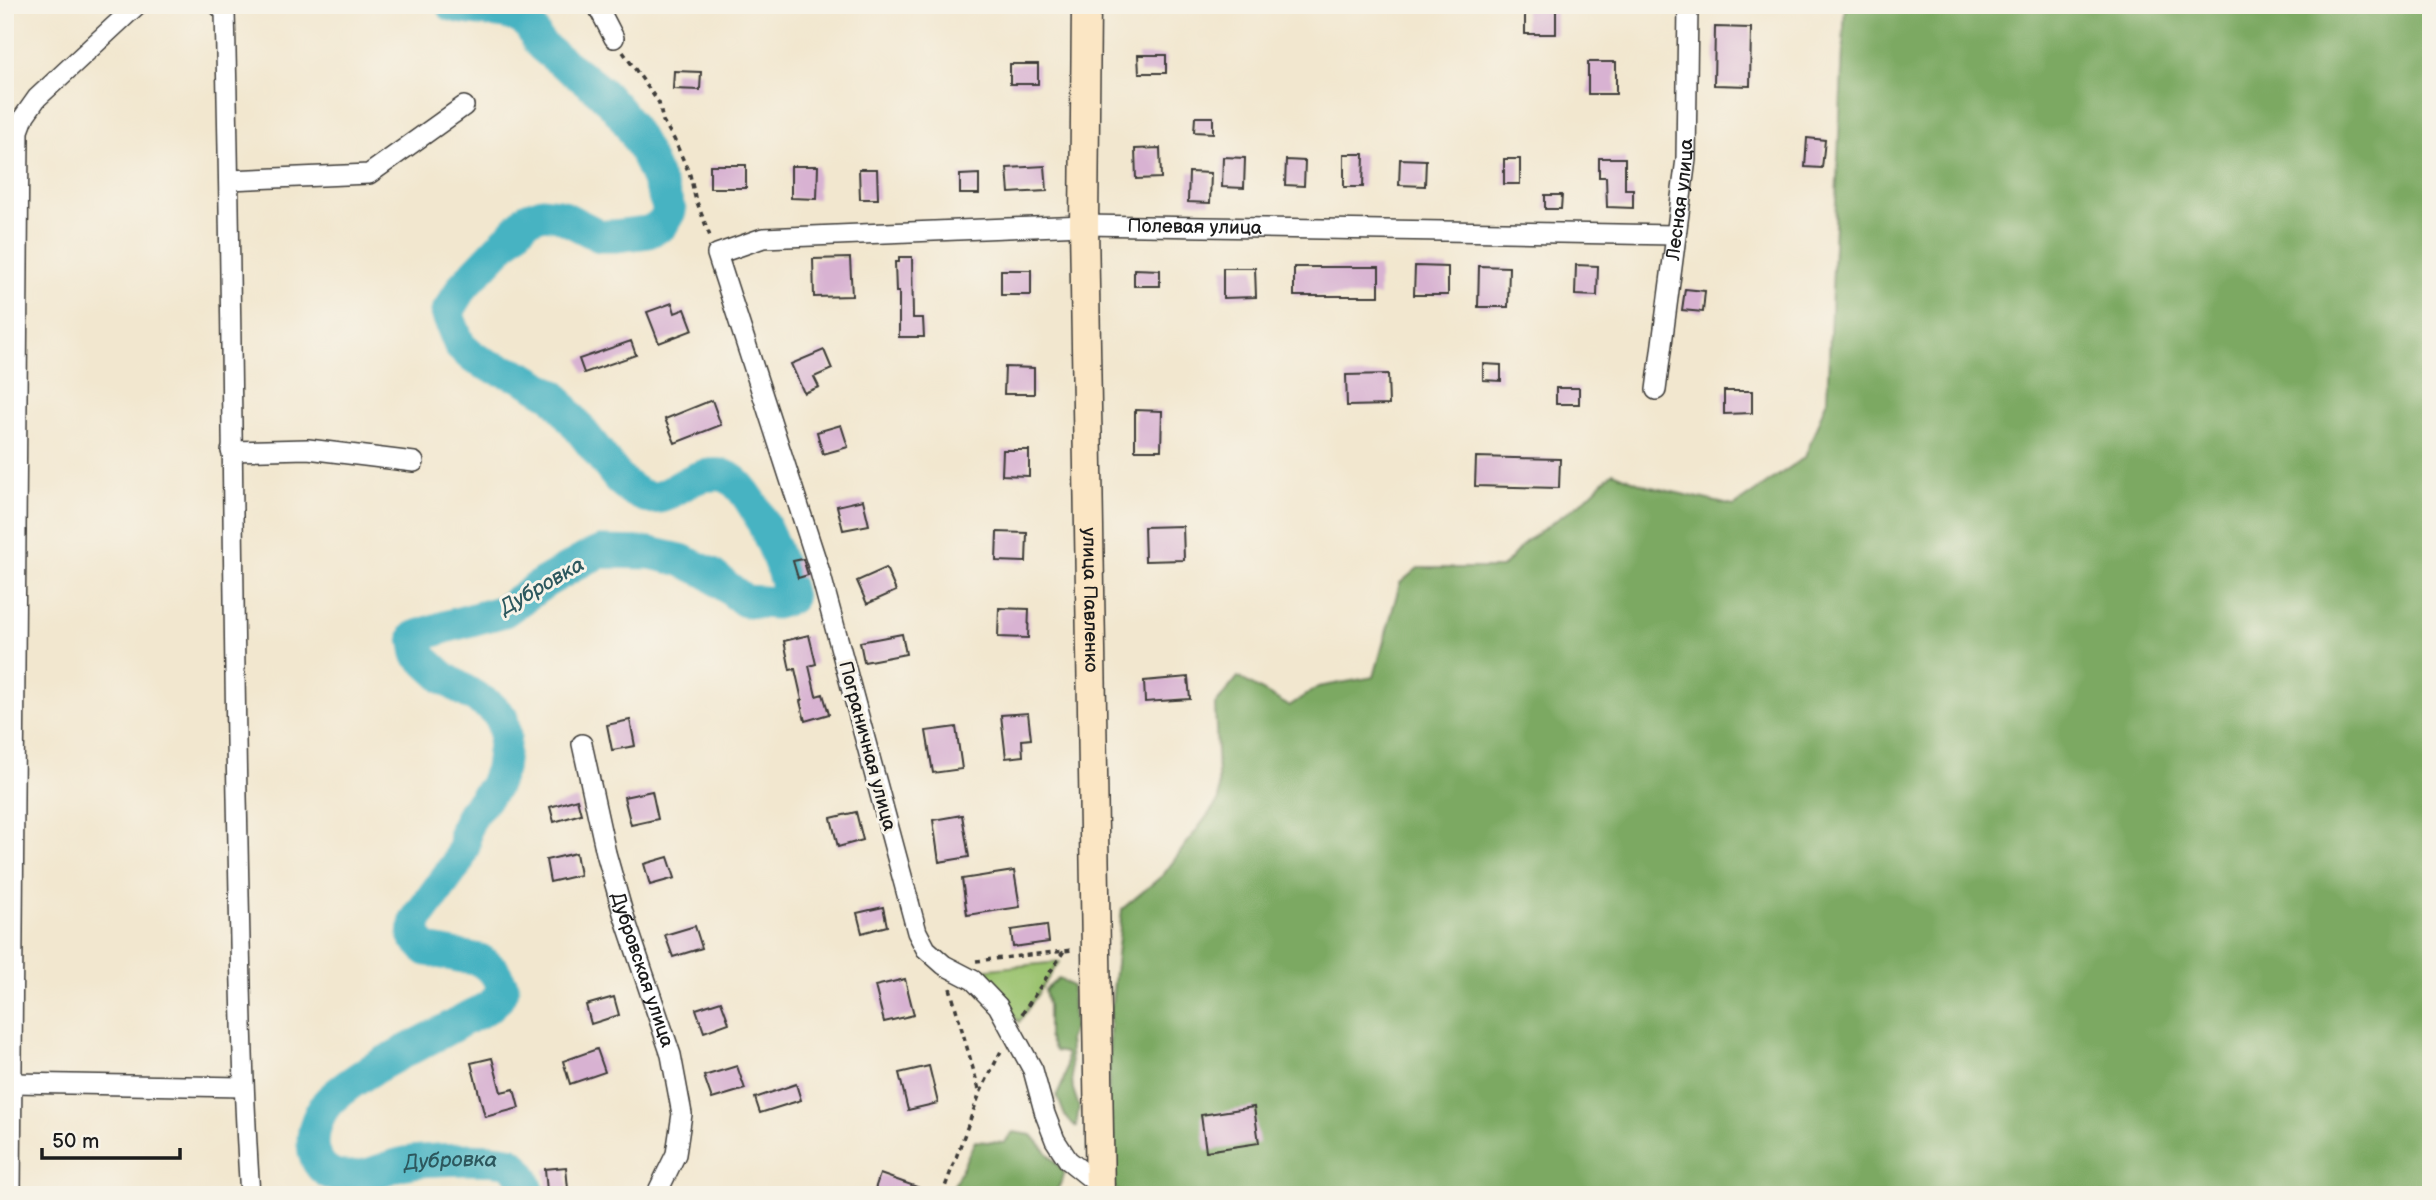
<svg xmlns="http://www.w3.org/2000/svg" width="2436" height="1200" viewBox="0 0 2436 1200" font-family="'Balsamiq Sans',sans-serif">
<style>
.green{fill:#9bc36f;stroke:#5c7046;stroke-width:2}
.forest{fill:#7ca962;stroke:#4c623f;stroke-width:2}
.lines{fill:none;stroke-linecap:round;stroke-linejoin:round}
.river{stroke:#46b3c2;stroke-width:33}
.building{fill:#d8b2d2}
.street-casing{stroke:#3c3a37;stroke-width:22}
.secondary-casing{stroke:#3c3a37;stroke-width:31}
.path{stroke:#3c3a37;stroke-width:3.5;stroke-dasharray:5 5;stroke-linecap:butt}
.street{stroke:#fff;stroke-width:19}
.secondary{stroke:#fbe6c4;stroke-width:28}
.labels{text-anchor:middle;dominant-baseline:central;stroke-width:6;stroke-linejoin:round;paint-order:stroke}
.street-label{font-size:19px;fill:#1c1c1c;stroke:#f7f3e8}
.water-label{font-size:21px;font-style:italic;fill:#2d585e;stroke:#f7f3e8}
</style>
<rect width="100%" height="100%" fill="#f7f3e8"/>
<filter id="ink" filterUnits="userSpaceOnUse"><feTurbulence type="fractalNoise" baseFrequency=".0143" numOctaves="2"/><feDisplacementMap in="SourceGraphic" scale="14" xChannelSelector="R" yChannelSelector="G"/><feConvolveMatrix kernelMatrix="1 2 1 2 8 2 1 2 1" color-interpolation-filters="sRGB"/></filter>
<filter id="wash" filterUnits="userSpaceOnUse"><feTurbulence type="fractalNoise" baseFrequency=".00686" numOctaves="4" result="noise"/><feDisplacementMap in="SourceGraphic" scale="28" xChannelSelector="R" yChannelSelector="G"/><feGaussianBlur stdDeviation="1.57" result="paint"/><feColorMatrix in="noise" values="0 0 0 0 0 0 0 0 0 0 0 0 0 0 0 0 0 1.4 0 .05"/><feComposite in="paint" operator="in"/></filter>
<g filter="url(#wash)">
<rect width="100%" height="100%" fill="#f2e7cf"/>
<path class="green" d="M1059,962L1019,1022L979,970Z"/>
<path class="forest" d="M1845,5H2431V1195H1122L1106,1181L1110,1018L1122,909L1163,875L1219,800L1215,705L1238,677L1289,706L1318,687L1374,677L1400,583L1418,568H1502L1525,542L1583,501L1613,472L1647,486L1734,506L1805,457L1827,399Z
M1059,978L1072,986L1074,1027L1069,1040L1073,1089L1079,1107L1076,1127L1065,1116L1057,1095C1065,1081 1067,1069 1066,1053L1055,1051L1048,1037V1005L1045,990Z
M1013,1132L1032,1135L1064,1172L1061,1184L1053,1195H952V1189L975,1141L1004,1143Z"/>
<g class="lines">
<path class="river" id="s1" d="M452,5C474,13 500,8 520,18C537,27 531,36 542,46C568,69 602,87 623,116C644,144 657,179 670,211L662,225L648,232L615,236H600L559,215L543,213L528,218L464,285L447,313L460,346L474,358L490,366L522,377L554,396L619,479C668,525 672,471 721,475C751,477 785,571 790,598L776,603L745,601L709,573L681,560L650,553L601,552L587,558L545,582L504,611L445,627L415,637L418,654L444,678L490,706L502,718L505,736L501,769L494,787L472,814L465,830L464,846L457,863L416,920L414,936L427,950L480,960L494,971L503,987C501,991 499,998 495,1001C488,1009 473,1015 463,1020C420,1046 369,1065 331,1099C308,1121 302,1173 344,1177C366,1179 385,1167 406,1163C421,1160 501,1156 511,1163C522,1171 525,1183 530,1195"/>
</g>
<g id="blocks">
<path class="building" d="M1525,6H1556V34H1525Z
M1715,27L1751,28L1750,86L1714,85Z
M1138,55H1166V73H1139Z
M1588,62H1616V94H1588Z
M1010,64H1038V84H1010Z
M674,71L701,72L700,90L673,89Z
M1195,117H1213V133L1194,132Z
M1807,138L1825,140L1822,168L1805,167Z
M1160,148L1161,178L1136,179L1135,149Z
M1344,154H1364L1363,187H1344Z
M1223,157L1245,158L1244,188L1222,187Z
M1599,158H1625V189H1633V208L1607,207L1606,177H1599Z
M1400,159L1426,160L1425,186L1399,185Z
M1504,159H1520V184H1504Z
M1286,160L1305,161L1304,186L1285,185Z
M710,165H746V188H710Z
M791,166H818L817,199L791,198Z
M1045,166L1047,191L1009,193L1007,168Z
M859,169H877L878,199H860Z
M1189,172L1211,173L1210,203L1188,202Z
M979,174V194H960V175Z
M1545,195H1562L1561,209H1545Z
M899,257H912L913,318H923L924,337H899V292H896L895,262H899Z
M850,258L852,296L814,297L813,259Z
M1576,265L1598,266L1597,296L1575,295Z
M1415,266L1448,267V295H1414Z
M1479,266L1509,267L1508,307H1478Z
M1294,267H1379V296H1294Z
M1223,268H1255L1256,297L1223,298Z
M1134,269L1160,270V286H1134Z
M1001,270H1031V295H1001Z
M1685,289L1705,291L1703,312L1682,310Z
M672,303L675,313L685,309L693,330L659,343L647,312Z
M631,341L636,355L584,373L579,359Z
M824,350L832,369L814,377L819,387L804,393L791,364Z
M1483,364L1501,365V381L1483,380Z
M1005,367L1034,368V394H1004Z
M1388,374L1389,405L1347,406L1346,375Z
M1556,388H1579V404H1556Z
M1724,391H1752V413L1724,414Z
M712,400L721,425L675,443L665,419Z
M1135,410L1162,411L1161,450H1135Z
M841,425L848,447L823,454L817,432Z
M1003,450H1029V476L1002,475Z
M1476,457L1560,459L1559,488L1475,486Z
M863,500L869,525L843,530L837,506Z
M1183,526L1184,560L1145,561L1144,527Z
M997,532L1027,533L1026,562L996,561Z
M803,559L808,575L798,578L793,561Z
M886,568L896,591L867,604L857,581Z
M999,608L1029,609L1028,638L998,637Z
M902,634L906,654L864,662L860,642Z
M809,635L816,664L809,666L816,696L823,694L829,714L805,721L800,701L802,700L795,669L790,670L784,641Z
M1188,677L1190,699L1145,702L1144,681Z
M1028,713L1031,739L1022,740L1023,756L1006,758L1001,715Z
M630,720L635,746L612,750L607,725Z
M956,727L962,769L933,773L926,731Z
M652,791L658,819L631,825L624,797Z
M577,799L581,814L554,822L550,807Z
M856,812L863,840L838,847L831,818Z
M962,815L969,857L939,862L933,820Z
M576,853L580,875L550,882L546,860Z
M668,857L675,878L650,885L644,864Z
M1014,871L1020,907L967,915L962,879Z
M883,907L887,926L862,933L857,913Z
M1047,925L1049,942L1013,947L1011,930Z
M695,926L702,948L673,957L665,935Z
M905,979L914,1015L884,1022L875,986Z
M614,997L619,1015L591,1024L586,1005Z
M721,1001L729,1023L704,1032L696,1009Z
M597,1049L605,1072L570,1084L563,1061Z
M492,1058L501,1092L514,1089L519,1108L485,1117L471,1063Z
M737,1066L745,1089L712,1099L704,1076Z
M929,1066L938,1103L908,1110L899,1073Z
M796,1084L801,1100L760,1113L755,1098Z
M1254,1107L1259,1143L1206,1151L1201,1115Z
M566,1167L568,1189L547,1191L545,1169Z
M880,1174L934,1193V1195H873Z"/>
</g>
</g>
<g filter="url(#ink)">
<use href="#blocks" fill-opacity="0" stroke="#3c3a37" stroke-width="2"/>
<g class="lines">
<defs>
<g id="street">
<path d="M218,5L225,12C232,273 232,535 237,797C240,929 241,1062 250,1195"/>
<path d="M597,5L614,38"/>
<path d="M229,180L369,174L464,106"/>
<path id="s2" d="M1656,390L1686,159L1688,5"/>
<path d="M231,451L308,449L414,462"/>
<path id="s3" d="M582,744L606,853L623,913L671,1055L682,1114L676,1154L656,1195"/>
<path d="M13,1083L243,1087"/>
<path id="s4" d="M1099,1185L1068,1160L1055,1140L1045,1114L1033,1070L998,1006L973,980L944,965L926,949L917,932L820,572L717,254L763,238L1084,225L1675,235"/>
<path d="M11,1195L19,131L25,115L37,98L137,5"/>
</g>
<g id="secondary">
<path id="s5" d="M1086,5L1084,225L1100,1195"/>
</g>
</defs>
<use href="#street" class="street-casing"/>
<use href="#secondary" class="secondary-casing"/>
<path class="path" d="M623,52L659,103L663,121L674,139L690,175L695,197L711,239
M976,961L1073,950
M950,988L980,1093
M1022,1014L1064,951
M942,1195L980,1093L1001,1051"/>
<use href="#street" class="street"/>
<use href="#secondary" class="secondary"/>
</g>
</g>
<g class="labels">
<g class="street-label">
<text stroke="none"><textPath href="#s2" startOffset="192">Лесная улица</textPath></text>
<text stroke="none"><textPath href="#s4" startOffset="1510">Полевая улица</textPath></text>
<text stroke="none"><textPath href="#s5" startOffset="595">улица Павленко</textPath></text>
<text transform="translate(867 746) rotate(75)">Пограничная улица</text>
<text stroke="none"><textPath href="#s3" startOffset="234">Дубровская улица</textPath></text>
</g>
<g class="water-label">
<text transform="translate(542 586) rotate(-30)">Дубровка</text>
<text stroke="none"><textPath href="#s1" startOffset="2412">Дубровка</textPath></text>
</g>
</g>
<rect width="2436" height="1200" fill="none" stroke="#f7f3e8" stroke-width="28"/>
<path d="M42 1148v10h138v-10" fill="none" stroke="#1c1c1c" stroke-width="3.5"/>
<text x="52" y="1148" font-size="21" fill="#1c1c1c" stroke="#f7f3e8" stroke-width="5" paint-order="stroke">50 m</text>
</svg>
